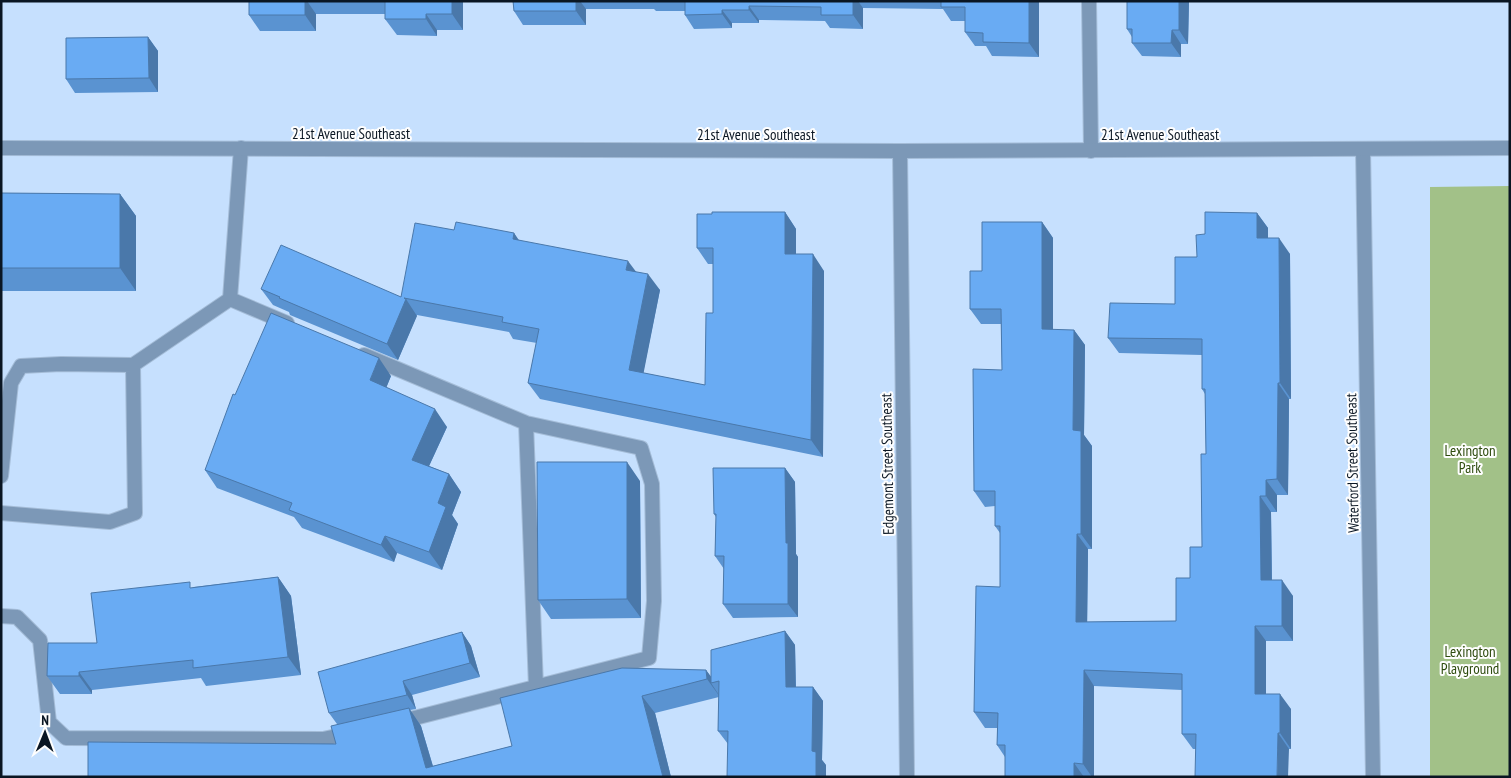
<svg xmlns="http://www.w3.org/2000/svg" width="1511" height="778" viewBox="0 0 1511 778" font-family="'PT Sans Narrow',sans-serif">
<style>
.park{fill:#a2c188}
.lines{fill:none;stroke-linecap:round;stroke-linejoin:round}
.service-casing{stroke:#a4bcd7;stroke-width:16}
.minor-casing{stroke:#a4bcd7;stroke-width:16}
.tertiary-casing{stroke:#a4bcd7;stroke-width:16}
.service{stroke:#7c98b7;stroke-width:14}
.minor{stroke:#7c98b7;stroke-width:14}
.tertiary{stroke:#7c98b7;stroke-width:14}
.wall{fill:#5a93d1}
.shaded-wall{fill:#4a78aa}
.building{fill:#69abf3;stroke:#4a78aa}
.labels{text-anchor:middle;dominant-baseline:central;stroke-width:4;stroke-linejoin:round;paint-order:stroke}
.street-label{font-size:15px;fill:#0a1623;stroke:#fefefe}
.park-label{font-size:15px;fill:#2f4c0f;stroke:#fefefe}
</style>
<rect width="100%" height="100%" fill="#c6e0fe"/>
<path class="park" d="M1510,186V777H1430V187Z"/>
<g class="lines">
<defs>
<path id="service" d="M1089,1L1091,151
M230,299L287,323
M364,355L526,423L641,448L652,484L654,601L649,658L399,722
M526,423L536,687
M1,476L11,383L21,366L61,364L133,365L230,299L241,148
M1,513L110,522L135,513L133,365
M1,616L17,617L40,640L49,722L66,738L323,739L351,733"/>
<path id="minor" d="M1363,149L1373,777
M900,151L907,777"/>
<path id="tertiary" d="M1,148L900,151L1510,148"/>
</defs>
<use href="#service" class="service-casing"/>
<use href="#minor" class="minor-casing"/>
<use href="#tertiary" class="tertiary-casing"/>
<use href="#service" class="service"/>
<use href="#minor" class="minor"/>
<use href="#tertiary" class="tertiary"/>
</g>
<path class="wall" d="M249,1H463V30H437V36L397,35L385,19V14H316V31H260L249,15Z
M513,1H1039V57L992,56L986,46H975L965,32V21H951L943,9L863,8V29L830,28L825,21L759,20V23H732V28L694,29L685,15V11H656L654,9H586V25H523L514,11Z
M1127,1H1189L1188,44H1181V57L1142,56L1132,43V37L1127,29Z
M148,37L158,51V92L75,93L66,79Z
M1,193L120,194L136,216V291H1Z
M785,212L796,229V254L824,271L823,457L540,399L528,383L537,343L513,339L509,332L417,315L398,360L290,315L289,312L273,305L261,289L401,297L454,230L514,233L518,240L635,271L660,290L643,373L705,385L713,313V264H708L697,248L712,214Z
M1257,213L1268,228V238L1290,254L1291,399H1289L1288,495H1277V512H1271L1272,580L1293,596V641H1266V694L1291,709V749H1193L1182,734V690L1094,686V777H1005V757L997,745V728H985L974,712L1000,587V533L995,526V506L985,507L974,491L1002,370L1001,324H981L970,309L982,271L1042,222L1053,238V330H1074L1085,345L1084,435L1092,446V549H1088L1087,622L1176,621L1190,578L1202,547L1206,454L1205,394L1202,389V355L1119,353L1108,338L1175,304L1197,257L1205,234Z
M391,376L386,388L447,427L429,466L449,474L461,492L452,515L458,524L442,570L397,553L394,562L302,528L294,517L217,488L205,470L235,395Z
M785,468L795,482L796,554L798,557V617L733,618L723,604L724,569L715,556L716,517L714,514Z
M640,481L641,618L551,619L538,600Z
M278,577L291,596L301,675L206,686L201,678L92,690V694H60L47,676L194,587Z
M785,631L795,645L796,687H813L823,701L822,760L826,765L728,744L718,731L719,697L655,713L671,777H88L336,744L337,724L329,713L462,632L471,646L480,677L412,695L416,709L410,710L421,726L433,766L512,746L706,670L711,677Z"/>
<path class="shaded-wall" d="M305,1H307L316,14V31L305,15Z
M452,1H463V30L452,14Z
M576,1H580L586,9V25L576,11Z
M853,1H858L863,8V29L853,15Z
M1029,1H1039V57L1029,43Z
M1179,1H1189L1188,44L1179,30Z
M749,6L759,20V23L749,10Z
M722,10L732,23V28L722,14Z
M426,14L437,30V36L426,19Z
M1172,30L1181,44V57L1171,43Z
M148,37L158,51V92L149,78Z
M120,194L136,216V291L120,268Z
M785,212L796,229V270L785,254Z
M1257,213L1268,228V254L1257,238Z
M1042,222L1053,238V345L1042,329Z
M514,233L525,249L513,239Z
M1279,238L1290,254L1291,399L1280,383Z
M813,254L824,271L823,457L811,440Z
M628,261L640,277L626,270Z
M648,274L660,290L641,386L629,370Z
M406,299L417,316L398,360L387,344Z
M1074,330L1085,345L1084,435L1092,446V549L1081,534L1073,430Z
M379,358L391,376L382,398L370,380Z
M1278,383L1289,399L1288,495L1277,479Z
M435,409L447,427L424,477L412,460Z
M627,462L640,481L641,618L627,599Z
M785,468L795,482L796,554L798,557V617L788,604L786,543Z
M449,474L461,492L452,515L458,524L442,570L429,552L438,503Z
M1266,480L1277,495V512L1266,496Z
M1260,496L1271,512L1272,595L1261,580Z
M1077,534L1088,549L1087,638L1076,622Z
M385,536L397,553L394,562L381,545Z
M278,577L291,596L301,675L288,657Z
M1282,580L1293,596V641L1282,626Z
M1255,626L1266,641V710L1255,694Z
M785,631L795,645L796,701L786,687Z
M462,632L471,646L480,677L470,663Z
M706,670L715,682L711,683L719,695L720,697L707,679Z
M1084,670L1094,686V777H1092L1083,764Z
M79,672L92,690V694L79,676Z
M403,681L412,695L416,709L407,695Z
M813,687L823,701L822,760L826,765V777H816L812,751Z
M1280,694L1291,709V749L1280,733Z
M642,696L655,713L671,777H663Z
M409,708L421,726L436,777L426,768Z
M1278,733L1289,749L1288,777H1277Z
M1074,763L1084,777H1074Z"/>
<path class="building" d="M249,1H305V15H249Z
M385,1H452V14H426V19H385Z
M513,1H576V11H514Z
M685,1H853V15H821V7L749,6V10H722V14L685,15Z
M941,1H1029V43L983,42V33L965,32V7H941Z
M1127,1H1179V30H1172L1171,43H1132V29H1127Z
M148,37L149,78L66,79V38Z
M1,193L120,194V268H1Z
M712,212H785V254H813L811,440L528,383L539,329L502,322L503,317L404,298L406,299L387,344L279,298L280,297L261,289L281,245L401,297L415,223L454,230L456,222L514,233L513,239L628,261L626,270L648,274L629,370L705,385L706,313H713V248H697V214H712Z
M1205,212L1257,213V238H1279L1280,383H1278L1277,479L1266,480V496H1260L1261,580H1282V626H1255V694H1280V733H1278L1277,777H1195L1196,734H1182V674L1084,670L1083,764L1074,763V777H1005V745H997L998,713L974,712L976,586L1000,587V526H995V491H974L973,369L1002,370L1001,309H970V271H982V222H1042V329L1074,330L1073,430L1081,431V534H1077L1076,622L1176,621V578H1190V547H1202L1201,454H1206L1205,389H1202V339L1108,338L1110,303L1175,304V257H1197L1196,235L1205,234Z
M271,313L379,358L370,380L435,409L412,460L449,474L438,503L446,507L429,552L385,536L381,545L289,510L292,503L205,470L233,394L235,395Z
M537,462H627V599L538,600Z
M713,468H785L786,543H788V604H723L724,556H715L716,514H714Z
M278,577L288,657L193,668V660L79,672V676H47L48,643H97L91,593L190,582V588Z
M785,631L786,687H813L812,751L816,752V777H727L728,731H718L719,681L711,683V650Z
M462,632L470,663L403,681L407,695L329,713L318,672Z
M622,668L706,670L707,679L642,696L663,777H88V742L336,744L331,726L409,708L426,768L512,746L500,698Z"/>
<g class="labels">
<g class="street-label">
<text x="351" y="133">21st Avenue Southeast</text>
<text x="756" y="134">21st Avenue Southeast</text>
<text x="1160" y="134">21st Avenue Southeast</text>
<text transform="translate(1352 463) rotate(-91)">Waterford Street Southeast</text>
<text transform="translate(887 464) rotate(-91)">Edgemont Street Southeast</text>
</g>
<g class="park-label">
<text x="1470" y="450">Lexington<tspan x="1470" dy="17">Park</tspan></text>
<text x="1470" y="651">Lexington<tspan x="1470" dy="17">Playground</tspan></text>
</g>
</g>
<rect width="1511" height="778" fill="none" stroke="#0a1623" stroke-width="5"/>
<g transform="translate(45 733) rotate(1)" stroke="#fefefe" stroke-width="4" paint-order="stroke">
<path d="M0-4L9 19L0 12L-9 19Z" fill="#0a1623"/>
<text y="-8" font-size="14" font-weight="bold" text-anchor="middle" fill="#0a1623">N</text>
</g>
</svg>
